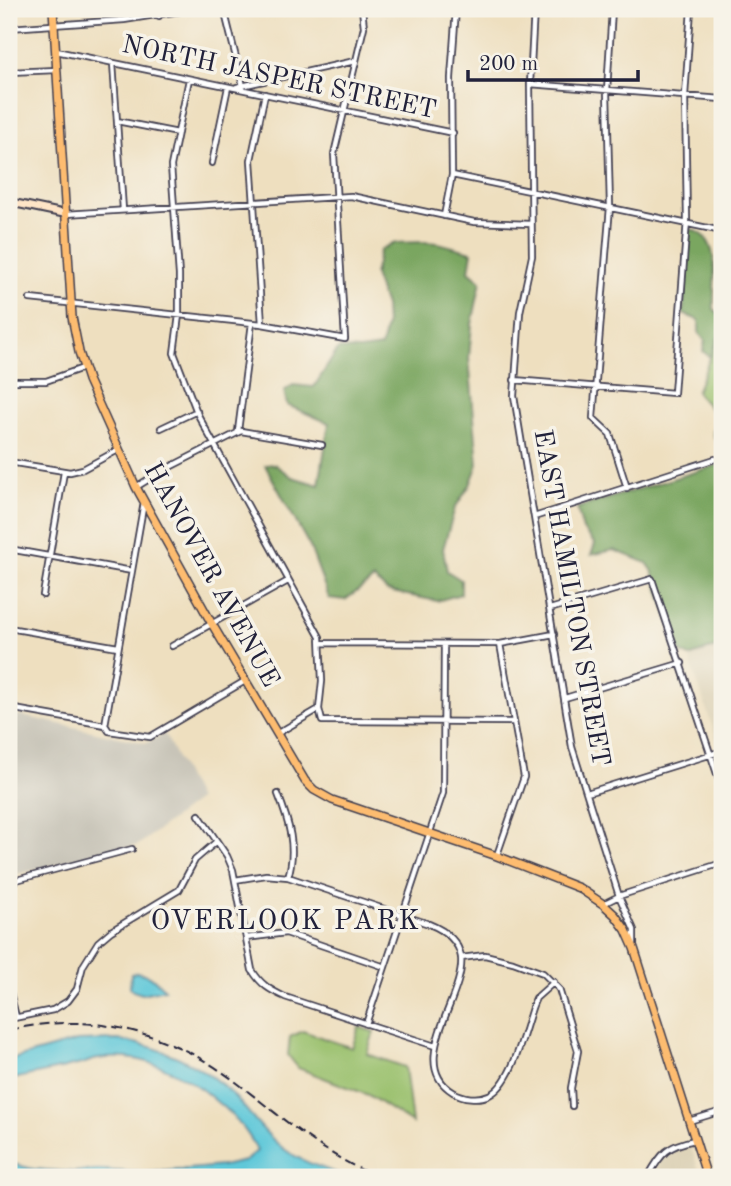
<svg xmlns="http://www.w3.org/2000/svg" width="731" height="1186" viewBox="0 0 731 1186" font-family="'Old Standard TT',serif">
<style>
.built{fill:#dacfb2}
.industrial{fill:#c8c4b8}
.green{fill:#99c06c;stroke:#5e7154;stroke-width:2}
.forest{fill:#7aa660;stroke:#4e644e;stroke-width:2}
.water{fill:#5ec8d9;stroke:#40758a;stroke-width:2}
.lines{fill:none;stroke-linecap:round;stroke-linejoin:round}
.street-casing{stroke:#413e4f;stroke-width:8}
.secondary-casing{stroke:#413e4f;stroke-width:10}
.primary-casing{stroke:#413e4f;stroke-width:10}
.street{stroke:#fff;stroke-width:4.5}
.secondary{stroke:#fee4c6;stroke-width:6}
.primary{stroke:#fdbc70;stroke-width:7}
.rail{stroke:#22223b;stroke-width:2;stroke-dasharray:10 5;stroke-linecap:butt}
.labels{text-anchor:middle;dominant-baseline:central;stroke-width:7;stroke-linejoin:round;paint-order:stroke}
.street-label{font-size:26px;fill:#22223b;stroke:#f7f3e8}
.neighbourhood-label{font-size:28px;letter-spacing:2px;fill:#22223b;stroke:#f7f3e8}
</style>
<rect width="100%" height="100%" fill="#f7f3e8"/>
<filter id="ink" filterUnits="userSpaceOnUse"><feTurbulence type="fractalNoise" baseFrequency=".0143" numOctaves="2"/><feDisplacementMap in="SourceGraphic" scale="14" xChannelSelector="R" yChannelSelector="G"/><feConvolveMatrix kernelMatrix="1 2 1 2 8 2 1 2 1" color-interpolation-filters="sRGB"/></filter>
<filter id="wash" filterUnits="userSpaceOnUse"><feTurbulence type="fractalNoise" baseFrequency=".00686" numOctaves="4" result="noise"/><feDisplacementMap in="SourceGraphic" scale="28" xChannelSelector="R" yChannelSelector="G"/><feGaussianBlur stdDeviation="1.57" result="paint"/><feColorMatrix in="noise" values="0 0 0 0 0 0 0 0 0 0 0 0 0 0 0 0 0 1.4 0 .05"/><feComposite in="paint" operator="in"/></filter>
<g filter="url(#wash)">
<rect width="100%" height="100%" fill="#eedfbf"/>
<path class="built" d="M722,645V742L718,744L689,657Z
M681,1146L691,1147L701,1177H659L656,1169L661,1161L670,1152Z"/>
<path class="industrial" d="M9,713L146,743L165,734L198,800L138,845L9,876Z"/>
<path class="green" d="M722,329V422L696,392Z
M359,1027L374,1032L367,1054L405,1067L412,1123L368,1095L298,1068L288,1055L290,1037L303,1031L352,1048Z"/>
<path class="forest" d="M690,229C724,236 712,285 714,309L722,317V329L710,357L703,351L705,341L699,333V320L683,314Z
M424,242L438,243L472,252L469,271L481,281L472,324L469,358L478,464L470,485L455,508L443,549L447,571L461,580V594L437,601L387,591L374,579L345,600L329,598L310,547L265,465L274,464L292,477L319,485L329,423L287,405L284,391L293,385L314,387L338,349L360,350L381,347L386,326L385,306L374,275L380,250L393,243Z
M716,414L722,422V645L689,657L680,652L652,570L647,563L614,550L591,555L595,544L583,530L577,508L721,464L718,444L713,434Z"/>
<path class="water" d="M137,972L150,976L165,989L142,994L133,991L130,987L131,974Z
M118,1040C160,1046 202,1064 232,1094C250,1112 264,1134 284,1149C303,1163 326,1169 348,1177H9V1163L33,1169L73,1172L101,1170L144,1173L222,1166L245,1161L257,1151C249,1131 233,1115 216,1101C183,1072 139,1050 93,1060C88,1062 83,1064 77,1065C54,1071 32,1074 9,1080V1060L77,1041Z"/>
</g>
<g filter="url(#ink)">
<g class="lines">
<defs>
<path id="street" d="M224,9L243,86
M534,9L530,84L532,256L520,312L514,396L572,747L619,896L634,930V944
M612,9L607,91L610,207L606,254L593,418L610,434L627,488
M159,16L161,9
M9,28L124,20L193,9
M56,51L453,133
M113,63L123,210
M9,72L57,70
M189,79L171,166L179,275V315L174,353L198,415L320,637L322,681L319,709L322,721L514,722
M530,84L722,99
M237,87L355,61
M117,121L178,133
M212,163L228,87
M452,175L722,231
M66,214L351,196L474,222L531,224
M444,216L452,175L451,78L456,9
M30,299L262,324L345,339L334,154L364,27L362,9
M262,324L251,160L265,94
M514,380L674,393L687,220L685,96L691,9
M9,381H46L83,368
M161,428L197,411
M238,431L252,323
M9,462L70,472L83,469L118,450
M136,487L162,471L241,431L322,445
M534,517L715,459
M9,549L132,571
M43,595L64,472
M550,609L652,579L722,789
M9,628L118,647
M322,643L500,644L554,634
M172,646L288,581
M565,698L682,663
M9,708L105,725L109,731L150,737L245,681
M105,725L144,502
M278,733L319,709
M587,793L722,751
M278,794C289,822 297,848 288,877
M199,815L227,856L233,870L252,970C261,985 270,990 285,997L435,1046
M497,855L524,777L500,644
M235,880L266,875L288,877L429,924C444,930 458,939 461,957C466,996 405,1063 453,1092C463,1098 478,1100 489,1095C513,1084 524,1030 533,1005L536,998L554,982
M9,882L132,849
M603,904L619,896L722,863
M246,938L286,933L385,967
M461,958L485,955L513,962L543,973L559,989L578,1051L571,1088L572,1106
M9,988L16,1017
M9,1019L53,1010L68,1001L77,989L83,966L98,942L111,931L179,890L195,860L216,842
M366,1024L443,793L444,644
M689,1121L722,1111
M648,1177C661,1153 668,1145 695,1140"/>
<path id="secondary" d="M9,202L66,214"/>
<path id="primary" d="M53,9L72,317L79,352L88,380L136,487L212,624L305,781L314,790L332,800L497,856L579,888L603,904L615,915L626,930L634,948L707,1177"/>
</defs>
<use href="#street" class="street-casing"/>
<use href="#secondary" class="secondary-casing"/>
<use href="#primary" class="primary-casing"/>
<use href="#street" class="street"/>
<use href="#secondary" class="secondary"/>
<use href="#primary" class="primary"/>
<path class="rail" d="M9,1030C91,1011 169,1031 236,1082C281,1117 325,1156 378,1177"/>
</g>
</g>
<g class="labels">
<g class="street-label">
<text transform="translate(279 78) rotate(12)">NORTH JASPER STREET</text>
<text transform="translate(211 575) rotate(61)">HANOVER AVENUE</text>
<text transform="translate(571 598) rotate(80)">EAST HAMILTON STREET</text>
</g>
<g class="neighbourhood-label">
<text x="286" y="922">OVERLOOK PARK</text>
</g>
</g>
<rect width="731" height="1186" fill="none" stroke="#f7f3e8" stroke-width="35"/>
<path d="M468 70v10h170v-10" fill="none" stroke="#22223b" stroke-width="3.5"/>
<text x="479" y="70" font-size="21" fill="#22223b" stroke="#f7f3e8" stroke-width="5" paint-order="stroke">200 m</text>
</svg>
